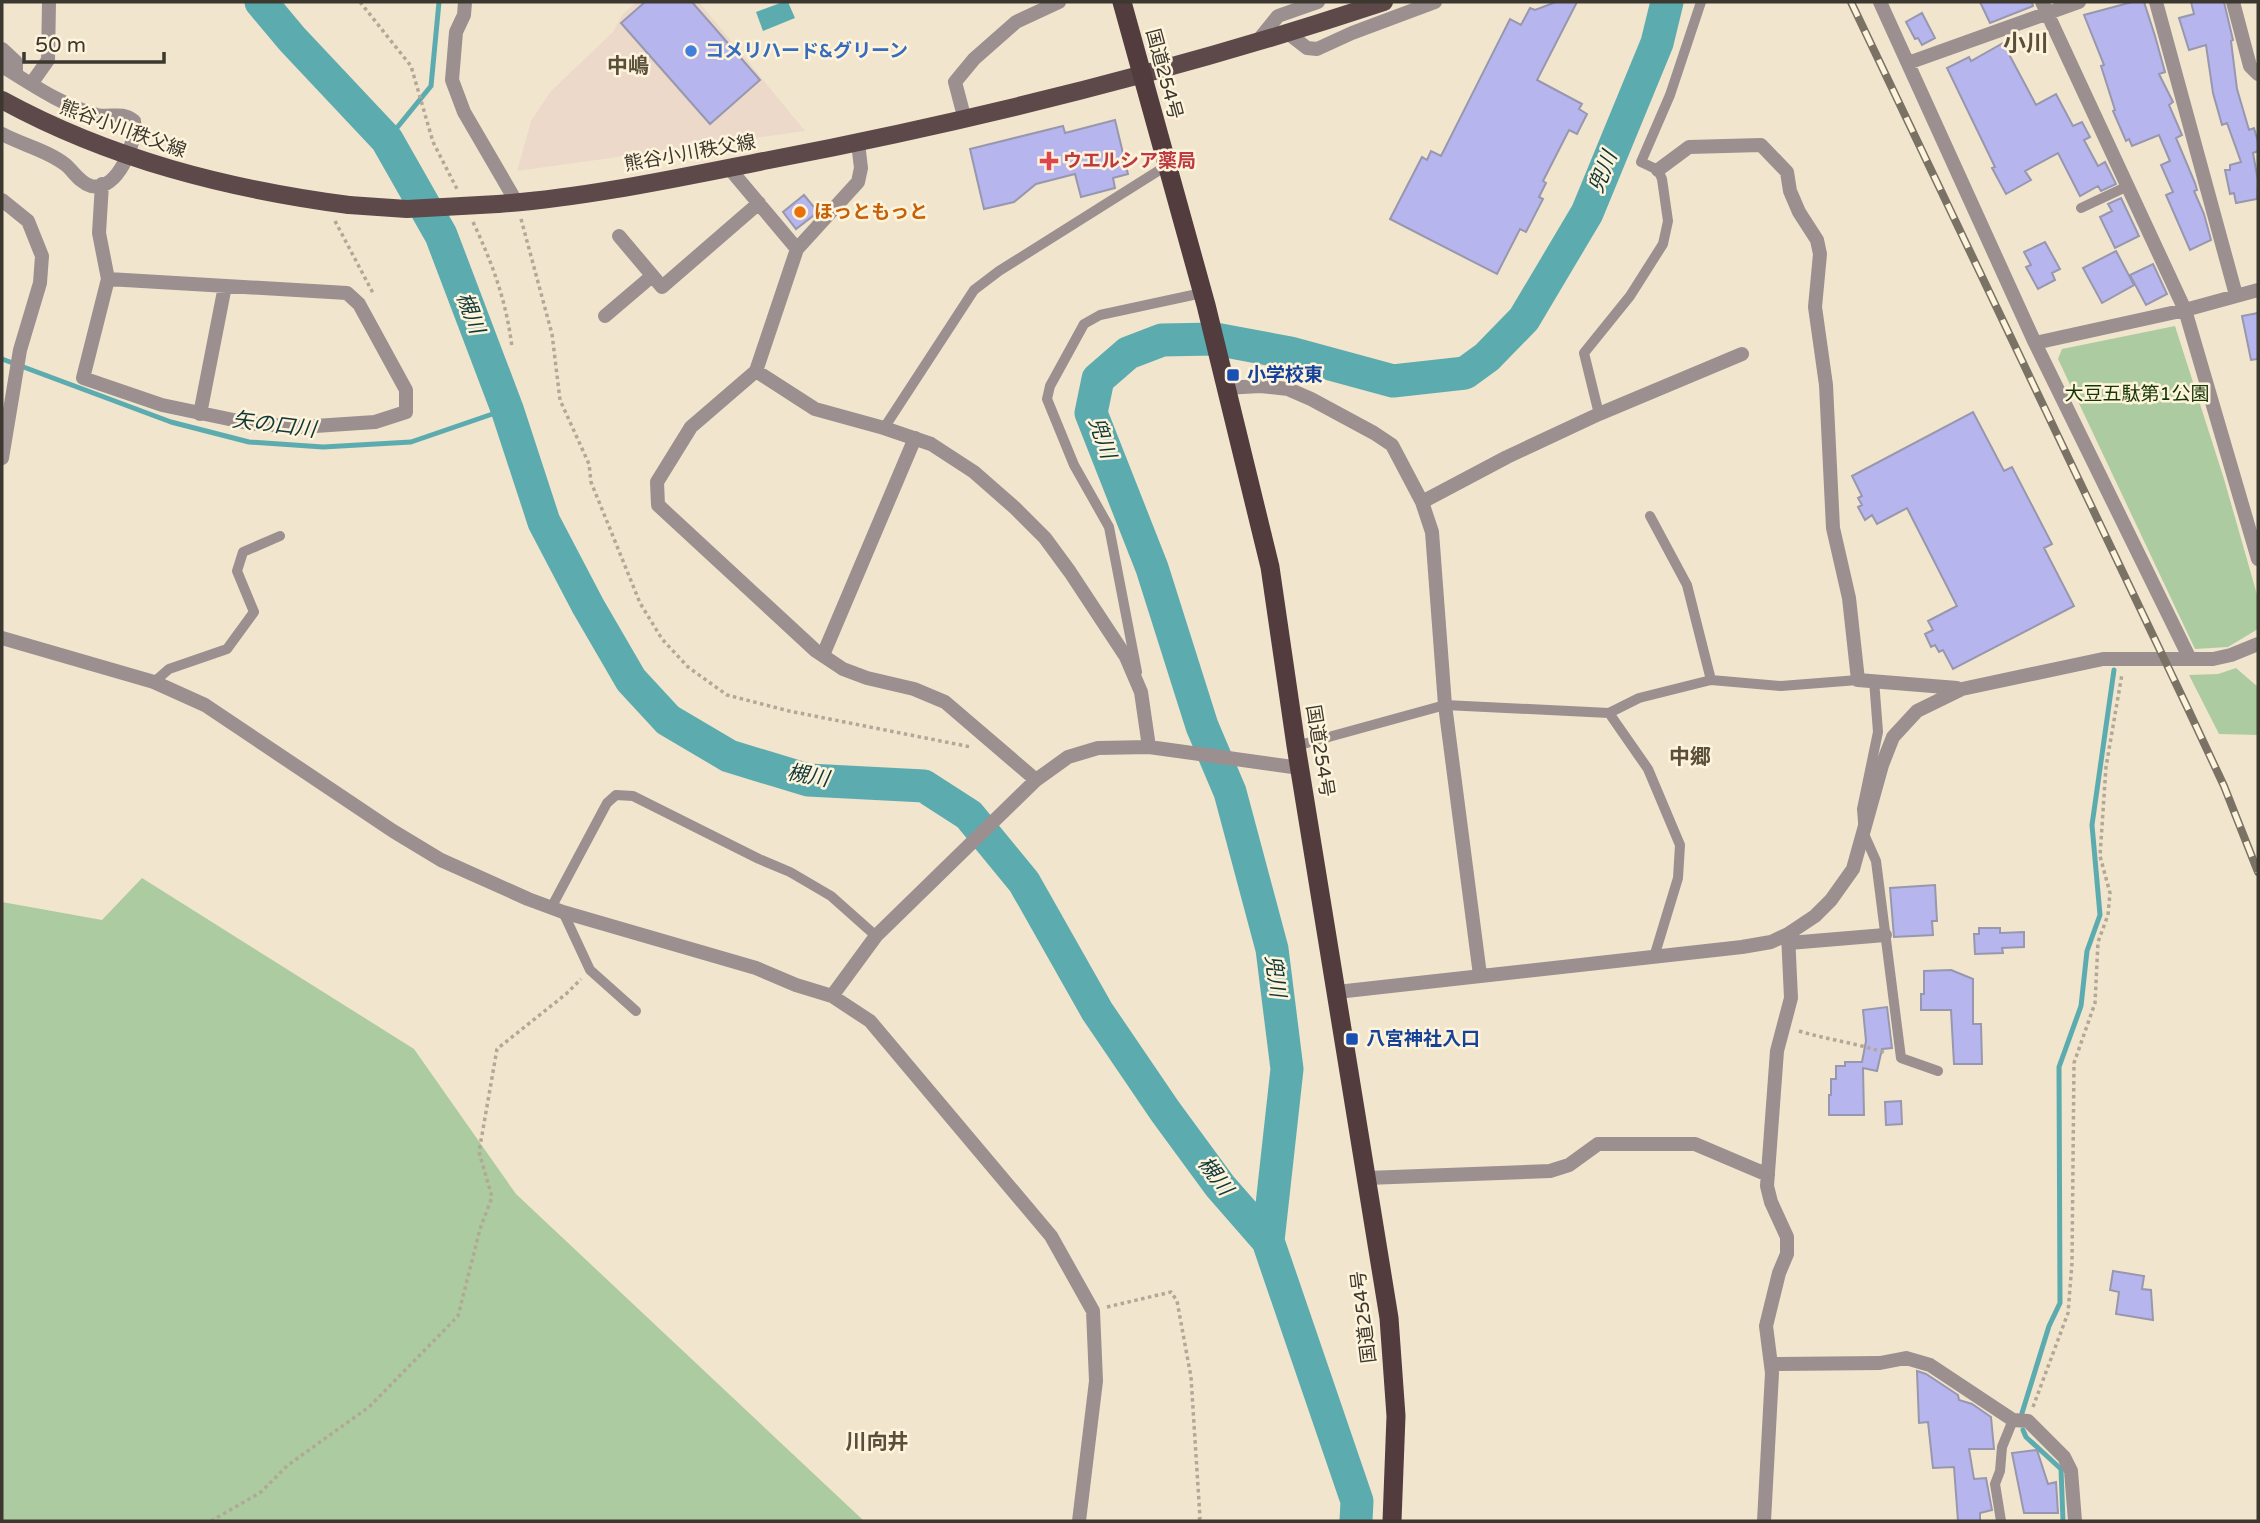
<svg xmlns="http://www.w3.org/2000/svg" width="2260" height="1523" viewBox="0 0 2260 1523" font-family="'Varela Round','Noto Sans JP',sans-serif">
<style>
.commercial{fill:#ecd9c9}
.green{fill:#adcba1}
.water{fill:#5cacaf}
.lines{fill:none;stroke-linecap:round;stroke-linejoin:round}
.stream{stroke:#5cacaf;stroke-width:5}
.river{stroke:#5cacaf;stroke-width:33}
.building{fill:#b7b5ed;stroke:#9797ae;stroke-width:2}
.path{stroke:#b1a896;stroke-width:3.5;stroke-dasharray:3.5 3.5;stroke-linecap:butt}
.service{stroke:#9b8f90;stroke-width:10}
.pedestrian{stroke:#9b8f90;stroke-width:14}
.minor{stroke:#9b8f90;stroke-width:14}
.primary{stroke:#5d484a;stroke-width:18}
.trunk{stroke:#523c3e;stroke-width:19}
.rail-casing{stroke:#7a7265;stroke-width:8}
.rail{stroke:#fef3db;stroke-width:5;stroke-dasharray:16;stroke-linecap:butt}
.primary-bridge{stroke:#5d484a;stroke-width:18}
.shop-dot{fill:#3f7fe0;stroke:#fef3db;stroke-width:2.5}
.health-dot{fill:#e0444e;stroke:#fef3db;stroke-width:2.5}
.food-dot{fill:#e8710a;stroke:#fef3db;stroke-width:2.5}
.transit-dot{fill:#1a4fb4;stroke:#fef3db;stroke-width:2.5}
.labels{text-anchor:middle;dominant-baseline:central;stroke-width:5;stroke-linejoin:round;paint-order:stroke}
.shop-label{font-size:19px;font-weight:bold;fill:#366cbe;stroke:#fef3db;text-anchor:start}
.street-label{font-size:19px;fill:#3d382f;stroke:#fef3db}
.health-label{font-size:19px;font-weight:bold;fill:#be3a42;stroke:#fef3db;text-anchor:start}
.food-label{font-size:19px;font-weight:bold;fill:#c56008;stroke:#fef3db;text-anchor:start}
.transit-label{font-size:19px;font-weight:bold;fill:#164399;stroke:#fef3db;text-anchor:start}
.park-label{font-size:19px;fill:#153704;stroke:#fef3db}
.neighbourhood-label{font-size:21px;font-weight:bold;fill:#594f3b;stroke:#fef3db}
.water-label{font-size:21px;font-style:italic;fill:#103839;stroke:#fef3db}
.quarter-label{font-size:23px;font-weight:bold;fill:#594f3b;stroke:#fef3db}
</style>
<rect width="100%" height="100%" fill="#f1e5ce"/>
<path class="commercial" d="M636,2H699L805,131L517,171L531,121L551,91L613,32L623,14Z"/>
<path class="green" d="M2175,326L2224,479L2258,598V629L2228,647L2195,649L2058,359L2062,349Z
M2236,668L2258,687V735L2219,734L2189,675L2218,674Z
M142,878L414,1049L516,1194L864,1521H2V902L102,920Z"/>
<path class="water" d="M783,2H788L795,18L763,31L756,12Z"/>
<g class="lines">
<path class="stream" d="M387,140L431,86L439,2
M2,359L171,422L249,442L323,447L411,442L507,409
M2022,1413L2049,1326L2060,1303L2059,1067L2081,1006L2087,951L2100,915L2092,825L2114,670
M2023,1430L2026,1437L2061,1469L2063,1521"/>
<path class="river" d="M261,2L292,39L387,140L441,235L507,409L544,522L588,606L631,680L668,720L729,756L808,780L924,786L969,815L1024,882L1097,1011L1165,1111L1220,1186L1268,1241L1357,1501L1356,1521
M1268,1241L1287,1069L1272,949L1230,792L1202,726L1152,568L1091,413L1098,379L1128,353L1162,340L1215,339L1290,353L1393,381L1465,373L1487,357L1524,319L1587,213L1657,43L1667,2"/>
</g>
<path class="building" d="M645,2H692L760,80L710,124L621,23Z
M1556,2H1577L1537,80L1582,104L1579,109L1587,114L1577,134L1569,130L1543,181L1546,183L1539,197L1543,199L1526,232L1520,229L1497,274L1390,219L1422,157L1427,160L1431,151L1441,156L1510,19L1521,25L1530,8L1535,10Z
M1980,2H2032L2033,6L1990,23Z
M2132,2H2144L2155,36L2165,72L2159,74L2173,102L2169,105L2182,135L2176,138L2195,183L2197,190L2194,191L2204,214L2211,240L2190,250L2166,195L2173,192L2161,165L2170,161L2159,135L2132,146L2129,139L2126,141L2113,111L2115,110L2101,66L2104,65L2084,15Z
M2191,2H2224L2233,40L2231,41L2237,89L2249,130L2254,128L2258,142V151L2253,153L2258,181L2257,199L2236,203L2234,193L2230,194L2225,170H2230V165L2241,162L2227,123L2222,125L2213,93L2206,45L2189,50L2179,18L2194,14Z
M1922,13L1935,38L1922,45L1918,38L1915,39L1906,22Z
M2003,43L2036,105L2056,94L2073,126L2082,122L2090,137L2084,140L2098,166L2105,162L2116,184L2101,191L2098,186L2080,196L2058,153L2025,171L2031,180L2006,194L1992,168L1995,167L1947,68L1969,57L1971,61Z
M1115,120L1128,174L1113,178L1115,188L1081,197L1075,174L1036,184L1014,202L984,209L970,149L1063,126L1065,133Z
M804,195L818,212L796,229L783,212Z
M2121,198L2139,236L2115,248L2100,217L2112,211L2108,204Z
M2045,242L2060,269L2052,273L2055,280L2038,289L2026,267L2031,265L2024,252Z
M2116,251L2134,285L2102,303L2083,268Z
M2153,264L2167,294L2146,305L2130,275Z
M2258,313V359L2251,360L2242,316Z
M1973,412L2004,471L2012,467L2052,544L2044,548L2074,606L1953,669L1943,650L1939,652L1935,645L1931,647L1925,634L1933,630L1928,621L1957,606L1907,508L1877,524L1872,515L1865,520L1858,507L1862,505L1858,498L1862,496L1852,476Z
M1935,885L1937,921H1932L1933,935L1894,937L1890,888Z
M1979,928H2000V933L2024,932V947L2002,948L2003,953L1975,954L1974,934H1979Z
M1951,970L1973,979V1024H1981L1982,1064H1954L1951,1010H1921V994H1924V971Z
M1887,1007L1892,1048L1882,1049L1877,1071L1863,1068L1864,1115H1829V1095H1831V1079H1836V1066H1845V1062H1862L1866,1041L1863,1010Z
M1901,1101L1902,1124L1886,1125L1885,1102Z
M2113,1271L2144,1276L2142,1289L2151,1290L2153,1320L2116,1314L2119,1292L2110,1290Z
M1917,1371L1926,1374L1958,1395L1959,1400L1972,1404L1991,1417L1994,1449H1969L1974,1479L1986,1478L1992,1510L1980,1513V1521H1958L1954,1467L1933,1468L1928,1422L1919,1423Z
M2037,1450L2048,1484L2056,1482L2058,1513H2024L2012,1453Z"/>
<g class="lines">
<path class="path" d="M360,2L411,66L433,142L457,189
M521,219L552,334L560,400L589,464L591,482L640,603L662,639L688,667L727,695L789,711L971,747
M335,221L374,295
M473,222C493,265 506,300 512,347
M1799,1031C1828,1040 1857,1043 1886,1053
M1107,1307L1171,1292L1177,1301L1191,1377L1200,1518L1198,1521
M2033,1407L2068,1313L2072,1263L2074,1063L2095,1003L2098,942L2108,915L2110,893L2100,856L2106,767L2122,674
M211,1521L261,1492L288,1465L369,1407L458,1316L480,1229L492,1197L479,1152L497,1049L566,994L581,979"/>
<path class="service" d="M2081,208L2128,186
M1599,414L1584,353L1630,296L1663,244L1668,221L1662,179L1658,170L1641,162L1670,95L1701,2
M884,428L974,290L999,271L1166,166
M1650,516L1687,585L1711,680
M1137,672L1109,527L1074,465L1047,399L1050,386L1084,324L1100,315L1202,293
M1874,680L1878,732L1862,809L1864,834L1876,861L1901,1058L1938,1071
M154,682L169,669L227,649L254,612L237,571L243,552L280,536
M1609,713L1648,769L1680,845L1678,878L1654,957
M1296,746L1445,705L1609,713L1639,698L1711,680L1781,686L1858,680
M551,908L607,803L616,795L633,796L759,859L790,872L831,896L876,936
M563,912L590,970L636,1011
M2001,1521L1995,1484L2000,1471L2002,1447L2013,1420"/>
<path class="pedestrian" d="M823,655L915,438"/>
<path class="minor" d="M465,2L464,15L456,32L452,80L464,112L517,203
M1880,2L2035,343L2190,659
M2042,2L2185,310L2258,559
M2156,2L2236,295
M2233,2L2250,66L2258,74
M1289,34L1307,48L1317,49L1352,33L1435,2
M1257,42L1278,16L1318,2
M2,49L16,62V74
M1908,63L2079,2
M2,66C31,84 63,106 97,115C111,118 121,111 134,121C137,142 118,192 91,186C80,183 73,171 66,165C47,150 22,145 2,134
M31,84L48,60L49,2
M965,120L955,82L974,59L1016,22L1059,2
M858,143L861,168L858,182L797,249L756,371L691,427L657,482L658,505L816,651L843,669L867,678L914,689L945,702L1036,780
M729,168L797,249
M1658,170L1689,147L1761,145L1787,172L1790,191L1799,212L1817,240L1820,254L1815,307L1826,385L1833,528L1849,598L1858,680L1957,688
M102,184L99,233L108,279L83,378L162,405L248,423L300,427L375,422L406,412V390L359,304L347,293L108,279
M2,200L28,221L42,256L40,283L20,350L2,458
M619,236L662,287L759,203
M605,316L652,276
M2035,343L2185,310L2258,290
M756,371L815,409L884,428L931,444L974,472L1015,508L1045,538L1070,572L1126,657L1141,692L1149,747
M1225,388L1260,386L1288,389L1311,399L1374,433L1392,445L1422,502L1432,532L1445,705L1480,975
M200,414L225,286
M1422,502L1507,457L1599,414L1742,354
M2,638L154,682L205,705L393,831L441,860L528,899L563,912L756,968L796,985L832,996L870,1021L1051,1236L1093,1311L1096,1381L1079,1521
M1789,943L1885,935
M1337,992L1742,947L1771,942L1788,934L1815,916L1831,900L1853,869L1882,765L1893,737L1917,711L1962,689L2103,659H2213L2231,655L2258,644
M832,996L876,936L1036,780L1068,757L1098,748L1149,747L1300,768
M1367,1178L1550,1171L1569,1165L1598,1144H1695L1768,1175
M1771,1364L1880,1363L1906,1358L1930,1365L2013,1420L2028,1421L2064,1457L2071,1471L2075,1521
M1764,1521L1772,1373L1766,1326L1779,1273L1787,1254V1237L1771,1202L1767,1186L1777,1051L1791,998L1788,934"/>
<path class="primary" d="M2,100C110,159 227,189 349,205
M498,204C586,198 682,177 769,160C977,120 1182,69 1384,2"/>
<path class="trunk" d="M1122,2L1206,305L1270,567L1296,746L1389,1318L1396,1416L1392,1521"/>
<defs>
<path id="rail" d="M1851,2L2189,711L2224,786L2258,872"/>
</defs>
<use href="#rail" class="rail-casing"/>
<use href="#rail" class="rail"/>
<path class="primary-bridge" d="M349,205L407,209L498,204"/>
</g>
<circle class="shop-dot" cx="691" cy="51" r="7"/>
<path class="health-dot" d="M1045.5 150.5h7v7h7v7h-7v7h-7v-7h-7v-7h7z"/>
<circle class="food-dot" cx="800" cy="212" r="7"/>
<g class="transit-dot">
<rect x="1226" y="368" width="14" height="14" rx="3.5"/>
<rect x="1345" y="1032" width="14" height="14" rx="3.5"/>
</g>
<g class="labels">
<g class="shop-label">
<text x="705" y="51">コメリハード&amp;グリーン</text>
</g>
<g class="street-label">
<text transform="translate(1164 74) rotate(75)">国道254号</text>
<text transform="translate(123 129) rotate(20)">熊谷小川秩父線</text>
<text transform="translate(690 153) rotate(-10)">熊谷小川秩父線</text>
<text transform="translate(1320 751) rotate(81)">国道254号</text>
<text transform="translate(1364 1317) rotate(-97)">国道254号</text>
</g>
<g class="health-label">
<text x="1063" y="161">ウエルシア薬局</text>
</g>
<g class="food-label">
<text x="814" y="212">ほっともっと</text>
</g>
<g class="transit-label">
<text x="1247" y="375">小学校東</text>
<text x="1366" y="1039">八宮神社入口</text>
</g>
<g class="park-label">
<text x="2137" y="394">大豆五駄第1公園</text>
</g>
<g class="neighbourhood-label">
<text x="628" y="66">中嶋</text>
<text x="1690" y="757">中郷</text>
<text x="877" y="1442">川向井</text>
</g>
<g class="water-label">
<text transform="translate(1603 172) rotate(-68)">兜川</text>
<text transform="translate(470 313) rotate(69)">槻川</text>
<text transform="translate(274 425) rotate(7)">矢の口川</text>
<text transform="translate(1102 438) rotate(71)">兜川</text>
<text transform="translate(808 776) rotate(10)">槻川</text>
<text transform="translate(1275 976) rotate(82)">兜川</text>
<text transform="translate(1215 1176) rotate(53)">槻川</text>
</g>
<g class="quarter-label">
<text x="2026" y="44">小川</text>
</g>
</g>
<rect width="2260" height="1523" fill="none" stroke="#3d382f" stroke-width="7"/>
<path d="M24 52v10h140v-10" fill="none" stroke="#3d382f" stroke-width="3.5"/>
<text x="35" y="52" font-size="21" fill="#3d382f" stroke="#fef3db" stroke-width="5" paint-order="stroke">50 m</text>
</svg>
